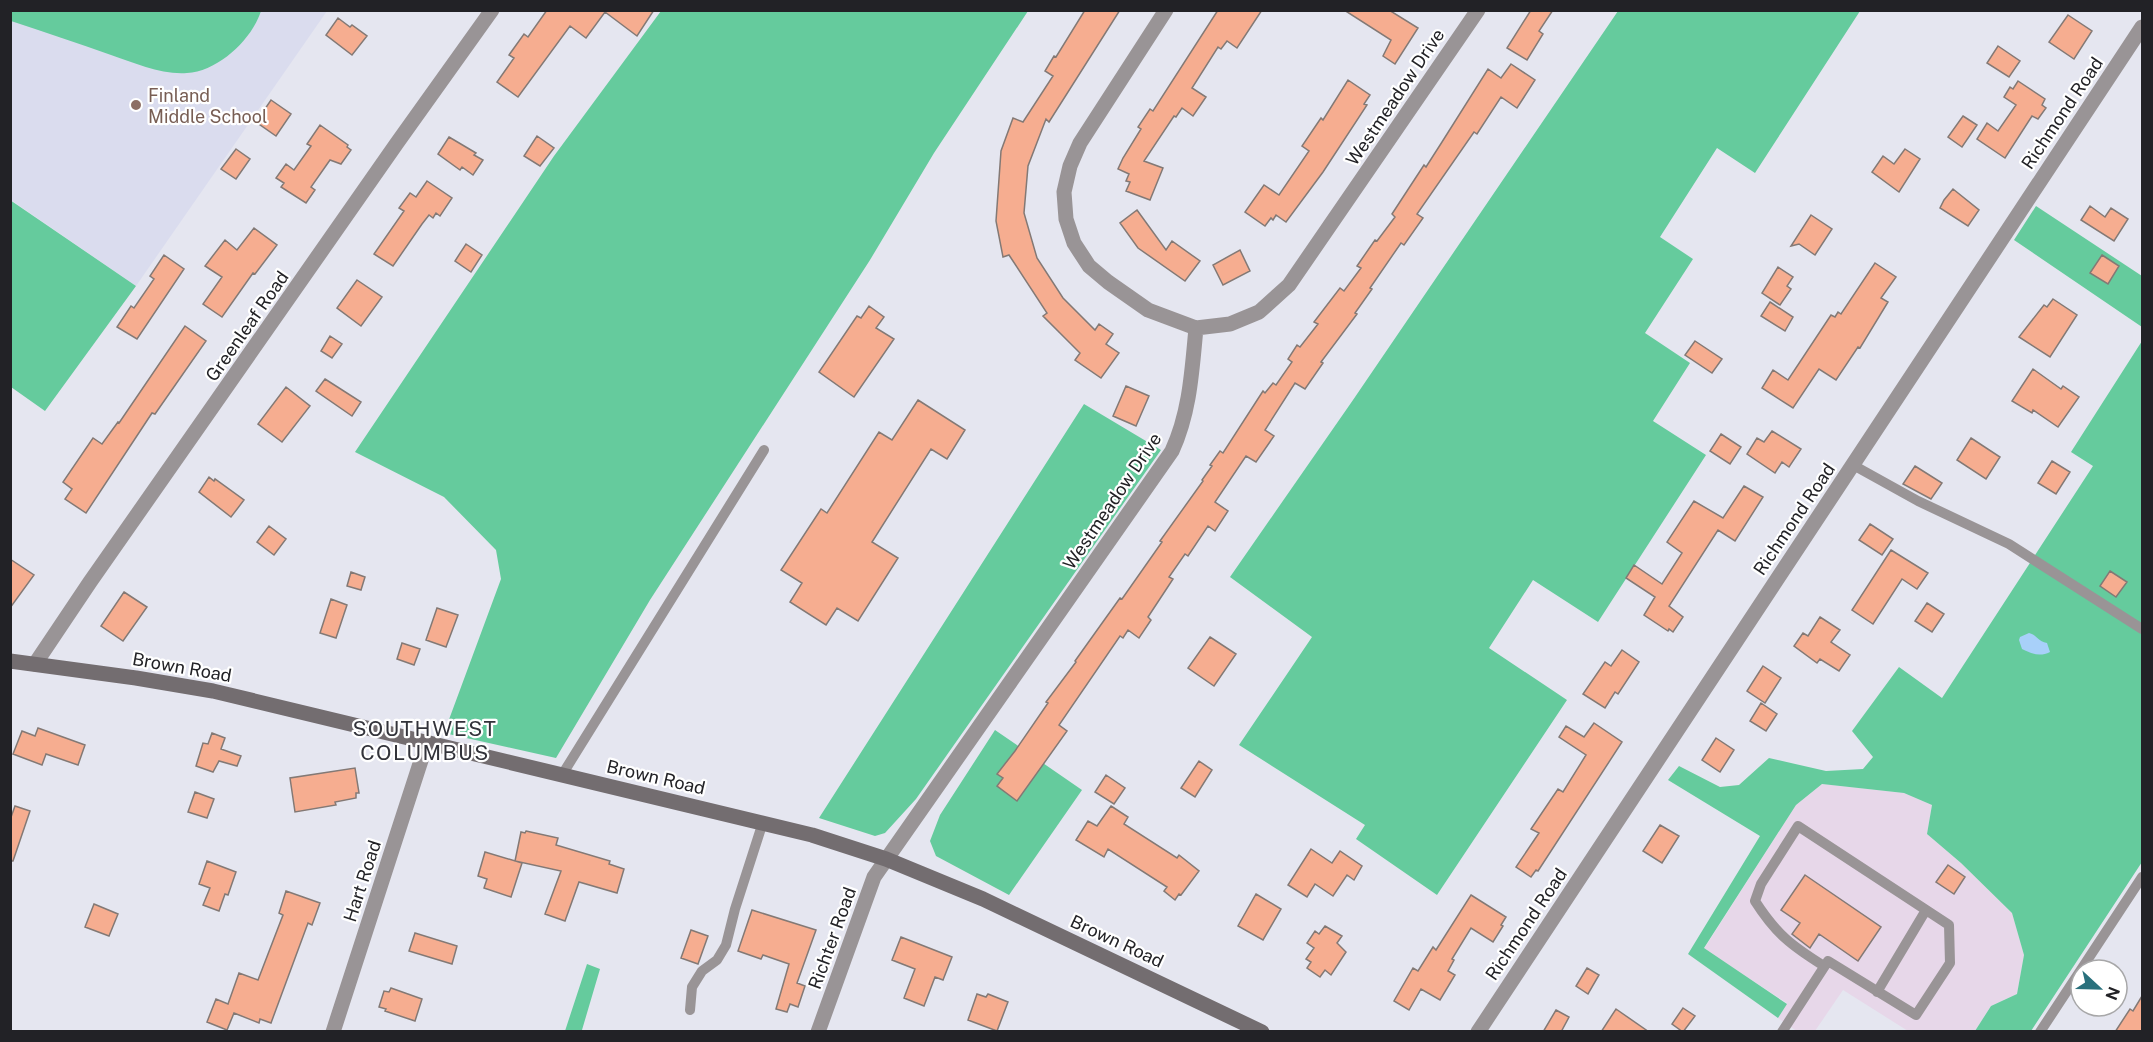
<svg xmlns="http://www.w3.org/2000/svg" width="2153" height="1042" viewBox="0 0 2153 1042" font-family="'Public Sans',sans-serif">
<style>
.commercial{fill:#e7d7e9}
.built{fill:#dadcee}
.green{fill:#65cb9d}
.water{fill:#a8d0f9}
.building{fill:#f6ad90;stroke:#837975;stroke-width:1.5}
.lines{fill:none;stroke-linecap:round;stroke-linejoin:round}
.service{stroke:#999496;stroke-width:10}
.minor{stroke:#999496;stroke-width:15}
.tertiary{stroke:#999496;stroke-width:15}
.secondary{stroke:#736d70;stroke-width:15}
.education-dot{fill:#8d6e63;stroke:#fff;stroke-width:2}
.labels{text-anchor:middle;dominant-baseline:central;stroke-width:4.5;stroke-linejoin:round;paint-order:stroke}
.education-label{font-size:18px;fill:#785e54;stroke:#fff;text-anchor:start}
.street-label{font-size:18px;fill:#222226;stroke:#fff}
.quarter-label{font-size:21px;letter-spacing:1.5px;fill:#32333a;stroke:#fff}
</style>
<rect width="100%" height="100%" fill="#e5e6f0"/>
<path class="commercial" d="M1822,784L1904,793L1932,805L1927,834L1961,863L2012,913L2024,955L2017,994L1991,1006L1975,1031H1908L1843,990L1815,1031L1798,1032L1778,1018L1787,1003L1704,949L1796,805Z"/>
<path class="built" d="M11,11H327L136,286L11,200Z"/>
<path class="green" d="M11,10H261V11C252,39 219,71 187,73C162,75 135,63 111,55C78,43 44,32 11,21Z
M661,11H1028L934,153L870,260L650,600L556,758L444,733L501,579L496,550L444,497L355,452L554,156Z
M1618,11H1860L1755,173L1717,148L1660,237L1693,259L1645,333L1690,363L1653,421L1706,455L1598,622L1533,580L1489,648L1567,700L1437,895L1356,839L1365,825L1239,745L1312,637L1230,577L1353,400Z
M10,200L136,286L45,411L11,387Z
M2036,206L2142,276V327L2014,240Z
M2142,341V862L2031,1031H1975L1991,1006L2017,994L2024,955L2012,913L1961,863L1927,834L1932,805L1904,793L1822,784L1796,805L1704,948L1787,1004L1778,1018L1688,954L1760,836L1668,780L1679,766L1720,787L1739,785L1769,758L1826,771L1863,769L1873,757L1852,731L1899,667L1942,698L2093,466L2071,452Z
M1084,404L1161,450L916,799L885,833L875,836L819,818Z
M995,730L1082,790L1009,895L936,856L930,841L940,815Z
M587,964L600,969L582,1030L584,1031H565Z"/>
<path class="water" d="M2029,633C2037,635 2037,641 2047,643L2050,652C2040,657 2032,654 2022,649L2019,640L2020,637Z"/>
<path class="building" d="M547,10H654L637,36L605,12L586,38L570,26L518,97L497,82L514,58L509,55L524,34L528,37Z
M1085,10H1120L1049,122L1046,119L1028,166L1024,213L1037,258L1063,298L1095,330L1099,324L1113,334L1106,344L1119,353L1101,378L1075,360L1080,353L1043,316L1047,313L1009,255L1003,257L996,221L1001,151L1013,118L1023,122L1053,76L1045,71L1054,56L1056,57Z
M1218,10H1262L1237,48L1227,41L1221,49L1218,47L1192,88L1206,97L1193,116L1182,108L1176,117L1174,116L1144,161L1163,168L1150,200L1126,191L1130,182L1126,181L1129,174L1118,169L1123,158L1141,129L1138,127L1150,109L1153,111Z
M1344,10H1389L1418,28L1395,64L1383,56L1391,40Z
M1531,10H1553L1539,31L1543,34L1527,60L1507,48Z
M2068,15L2092,31L2074,59L2049,42Z
M338,18L350,27L352,25L367,36L352,55L326,35Z
M1998,46L2020,61L2009,77L1987,63Z
M1511,64L1535,80L1517,108L1501,97L1477,134L1474,132L1417,214L1423,218L1404,245L1401,243L1370,288L1372,289L1355,313L1357,314L1321,362L1323,363L1305,389L1295,383L1265,430L1274,436L1256,462L1246,456L1215,502L1228,511L1215,531L1208,526L1188,556L1185,554L1169,577L1173,579L1148,617L1151,620L1139,638L1128,630L1123,638L1120,636L1059,725L1067,731L1017,801L997,786L1003,778L997,774L1015,751L1048,703L1046,702L1076,662L1075,661L1120,598L1122,599L1162,542L1160,541L1203,481L1202,480L1212,466L1210,465L1220,451L1223,453L1263,391L1265,393L1273,383L1276,385L1292,362L1288,359L1297,345L1300,347L1318,324L1314,322L1340,288L1344,291L1361,268L1357,266L1375,240L1377,241L1395,217L1392,214L1424,165L1426,167L1442,142L1488,69L1501,78Z
M1348,80L1370,95L1364,104L1367,105L1323,172L1286,222L1276,215L1273,220L1271,218L1265,226L1245,212L1264,185L1279,195L1309,151L1302,146L1321,118L1323,120Z
M2018,81L2045,99L2042,105L2046,108L2038,119L2032,116L2005,158L1977,139L1987,123L1998,131L2016,105L2004,97L2010,87L2013,89Z
M271,100L291,114L276,136L256,122Z
M1963,116L1977,125L1962,147L1948,137Z
M320,125L348,145L347,147L351,150L341,164L330,160L311,187L315,190L306,203L281,187L284,183L276,178L286,164L294,170L311,146L307,144Z
M537,136L554,148L540,166L524,156Z
M449,137L476,153L474,155L483,160L473,175L462,167L460,170L438,154Z
M236,149L250,159L236,179L221,169Z
M1905,149L1920,159L1899,192L1872,172L1883,156L1894,164Z
M427,181L452,198L440,216L436,213L433,218L429,215L422,224L393,266L374,254L404,211L399,208L410,193L416,197Z
M1953,189L1979,210L1968,226L1940,208L1944,200Z
M2090,206L2105,217L2111,208L2128,219L2114,241L2081,220Z
M1137,210L1166,250L1172,241L1200,261L1185,281L1138,248L1120,223Z
M1811,215L1832,229L1815,255L1799,244L1791,246Z
M254,228L277,245L255,274L253,273L222,317L203,304L222,277L205,266L225,240L237,250Z
M466,244L482,255L471,272L455,261Z
M1240,250L1250,271L1223,285L1213,265Z
M164,255L184,269L137,339L117,327L131,306L134,308L154,279L150,276Z
M2102,255L2119,266L2108,284L2090,273Z
M1875,263L1896,277L1881,298L1888,302L1860,348L1858,347L1836,380L1819,369L1793,408L1762,388L1773,370L1788,380L1831,315L1835,317L1838,312L1841,314Z
M1778,267L1793,277L1787,286L1791,289L1780,305L1762,293Z
M357,280L382,297L361,326L337,308Z
M2053,299L2077,315L2050,357L2019,337L2044,305L2047,307Z
M1770,302L1793,317L1785,331L1761,316Z
M869,306L884,317L876,328L894,339L854,397L819,372L857,316L861,318Z
M185,326L206,341L155,414L152,413L86,513L65,499L72,489L63,482L93,438L102,444L118,422L119,423Z
M330,336L342,344L332,358L321,351Z
M1695,341L1722,359L1712,373L1685,355Z
M2033,369L2061,389L2063,386L2079,397L2058,427L2033,410L2032,413L2012,401Z
M325,379L361,402L352,416L316,391Z
M1126,386L1149,396L1136,426L1113,416Z
M286,387L310,406L282,442L258,424Z
M918,400L965,430L947,459L931,449L872,542L898,558L858,621L837,608L826,625L790,602L802,583L781,570L821,509L827,513L879,432L892,440Z
M1772,431L1801,449L1789,467L1782,462L1775,473L1747,454L1757,438L1764,442Z
M1721,434L1741,447L1730,464L1710,451Z
M1971,438L2000,457L1986,479L1957,460Z
M2052,461L2070,472L2056,494L2038,483Z
M1915,466L1942,483L1931,499L1903,484Z
M209,477L214,481L215,479L244,500L231,517L199,492Z
M1744,486L1763,497L1735,541L1718,530L1669,606L1683,617L1673,632L1669,629L1668,631L1644,615L1655,597L1626,578L1634,565L1662,584L1682,553L1667,542L1694,501L1723,518Z
M1870,524L1893,539L1882,555L1859,540Z
M269,526L286,539L274,555L257,542Z
M1891,550L1928,573L1917,589L1902,579L1873,624L1852,610Z
M10,559L34,575L10,608Z
M2110,571L2127,582L2116,597L2100,586Z
M351,572L365,577L361,590L347,586Z
M124,592L147,607L123,641L101,626Z
M331,599L347,605L336,638L320,633Z
M1927,603L1944,614L1932,632L1915,621Z
M437,608L458,615L446,647L426,640Z
M1820,617L1840,630L1831,642L1850,655L1839,671L1820,659L1817,663L1794,646L1803,633L1808,636Z
M1210,637L1236,654L1214,686L1188,668Z
M402,643L420,649L414,665L397,659Z
M1622,650L1639,662L1618,694L1615,692L1605,708L1583,694L1605,662L1611,666Z
M1763,666L1781,678L1765,703L1747,691Z
M1761,703L1777,714L1766,731L1750,721Z
M1594,723L1622,742L1538,871L1536,870L1531,877L1516,867L1539,833L1531,829L1558,789L1563,792L1586,755L1559,737L1566,726L1584,737Z
M38,728L85,745L78,765L46,754L42,765L13,754L22,731L35,736Z
M212,733L225,738L221,749L241,756L237,766L219,761L213,772L196,766L203,743L208,744Z
M1716,738L1734,750L1720,772L1702,760Z
M1199,761L1212,770L1195,797L1181,788Z
M355,768L359,793H356V798L335,802L336,805L295,812L290,778Z
M1106,775L1125,788L1114,804L1095,792Z
M195,792L214,799L207,818L188,812Z
M15,806L30,811L13,861H10V820Z
M1111,806L1128,817L1124,824L1177,858L1179,855L1199,871L1181,895L1179,894L1175,900L1164,891L1167,887L1108,849L1104,857L1076,840L1088,821L1097,826Z
M1660,825L1679,836L1662,863L1643,851Z
M526,831L558,838L556,845L610,861L609,864L624,869L617,893L579,882L565,921L545,914L561,871L515,861L521,832L525,833Z
M1311,849L1332,863L1340,851L1362,866L1354,880L1347,875L1333,896L1315,884L1307,897L1288,885Z
M485,852L522,863L511,897L484,888L487,879L478,876Z
M207,861L236,872L228,895L225,894L219,911L203,905L210,888L199,884Z
M1948,865L1965,877L1954,894L1936,882Z
M1805,875L1881,927L1858,961L1819,934L1810,948L1792,934L1800,923L1781,910Z
M286,891L320,903L312,925L308,923L271,1023L260,1019L259,1023L234,1013L227,1030L207,1022L216,999L228,1004L239,973L258,980L283,915L279,913Z
M1256,894L1281,909L1263,940L1238,926Z
M1471,895L1506,917L1501,925L1503,926L1493,942L1471,928L1452,959L1454,960L1448,971L1455,975L1440,1000L1421,989L1409,1010L1394,1001L1413,968L1418,971L1433,947L1436,950Z
M94,904L118,914L109,936L85,927Z
M752,910L816,930L797,983L805,986L798,1007L790,1004L787,1012L776,1009L789,964L763,955L761,959L738,951Z
M1325,926L1342,936L1337,943L1346,952L1331,975L1325,970L1320,977L1307,968L1311,962L1306,959L1314,948L1307,943L1315,931L1319,934Z
M691,930L708,936L698,964L681,958Z
M415,933L457,946L452,964L409,951Z
M901,937L952,957L943,980L935,977L924,1006L904,998L915,969L892,960Z
M1587,968L1599,975L1588,994L1576,986Z
M391,988L422,999L415,1021L385,1011L386,1009L379,1007L384,991L389,992Z
M977,994L986,997L988,994L1008,1002L997,1031L968,1020Z
M2142,996V1032H2115L2130,1009L2133,1011Z
M1683,1008L1695,1016L1683,1032L1672,1024Z
M1616,1009L1649,1032H1601Z
M1556,1010L1569,1017L1561,1032H1543Z"/>
<g class="lines">
<path class="service" d="M1853,465L1918,501L2009,544L2142,629
M562,775L764,450
M1877,992L1926,910
M690,1010L692,987L702,971L717,960L726,945L735,909L763,822
M1782,1032L1828,961L1916,1015L1950,963L1949,925L1798,826L1761,884L1755,901C1776,934 1792,946 1824,966
M2040,1032L2142,877"/>
<path class="minor" d="M1166,10L1080,143L1070,166L1064,192L1066,219L1074,243L1089,266L1108,282L1148,310L1196,328L1230,324L1259,312L1289,285L1478,10
M35,664L90,582L397,143L492,10
M818,1032L874,877L1172,451C1190,412 1192,370 1196,328
M1478,1032L2142,27"/>
<path class="tertiary" d="M333,1032L427,742"/>
<path class="secondary" d="M10,661L136,678L213,691L812,835L886,859L983,899L1262,1032"/>
</g>
<circle class="education-dot" cx="136" cy="105" r="6"/>
<g class="labels">
<g class="education-label">
<text x="148" y="95">Finland<tspan x="148" dy="21">Middle School</tspan></text>
</g>
<g class="street-label">
<text transform="translate(1395 97) rotate(-56)">Westmeadow Drive</text>
<text transform="translate(2062 113) rotate(-56)">Richmond Road</text>
<text transform="translate(247 326) rotate(-55)">Greenleaf Road</text>
<text transform="translate(1112 501) rotate(-56)">Westmeadow Drive</text>
<text transform="translate(1794 519) rotate(-56)">Richmond Road</text>
<text transform="translate(182 667) rotate(10)">Brown Road</text>
<text transform="translate(656 777) rotate(13)">Brown Road</text>
<text transform="translate(362 881) rotate(-72)">Hart Road</text>
<text transform="translate(1526 924) rotate(-56)">Richmond Road</text>
<text transform="translate(832 938) rotate(-70)">Richter Road</text>
<text transform="translate(1117 941) rotate(25)">Brown Road</text>
</g>
<g class="quarter-label">
<text x="425" y="728">SOUTHWEST<tspan x="425" dy="24">COLUMBUS</tspan></text>
</g>
</g>
<rect width="2153" height="1042" fill="none" stroke="#222226" stroke-width="24"/>
<g transform="translate(2099 988) rotate(112)"><circle r="28" fill="#ffffff" stroke="#a7a7a8" stroke-width="1.5"/>
<path d="M0-4.5L10 22L0 15L-10 22Z" fill="#29707c"/>
<text y="-9" font-size="16" font-weight="bold" text-anchor="middle" fill="#222226">N</text>
</g>
</svg>
